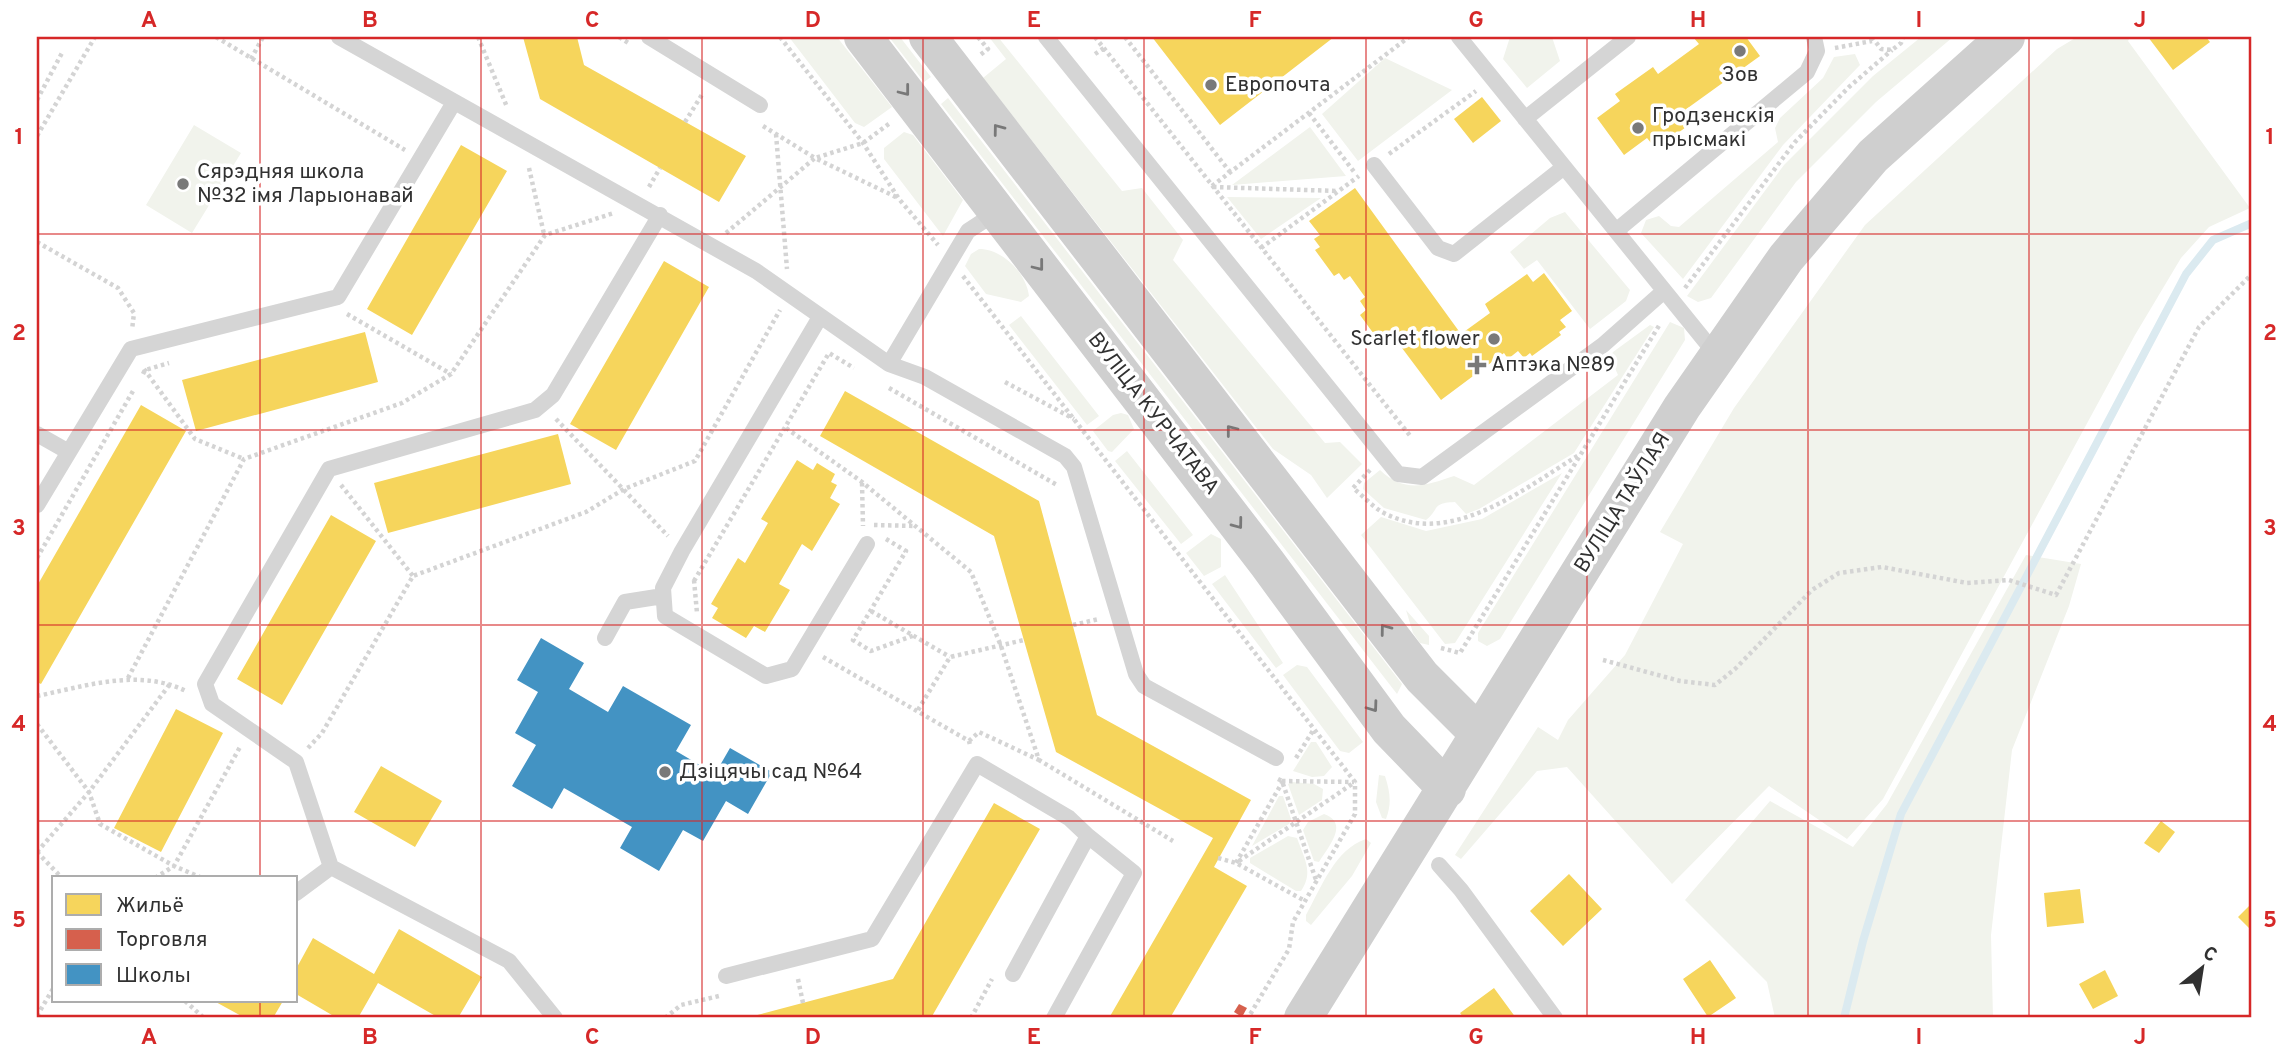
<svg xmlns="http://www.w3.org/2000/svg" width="2289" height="1055" viewBox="0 0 2289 1055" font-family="Overpass,sans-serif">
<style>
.green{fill:#f1f3ec}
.homes{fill:#f6d55c}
.shops{fill:#d6604d}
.schools{fill:#4393c3}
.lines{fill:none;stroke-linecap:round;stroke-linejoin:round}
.stream{stroke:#dbeaf0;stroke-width:8}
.path{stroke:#d4d4d4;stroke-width:4.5;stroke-dasharray:3.5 3.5;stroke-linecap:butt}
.lane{stroke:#d5d5d5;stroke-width:16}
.secondary{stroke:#cfcfcf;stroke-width:38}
.oneway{stroke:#787878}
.grid{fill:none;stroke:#d62828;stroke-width:2;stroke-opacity:0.55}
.poi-dot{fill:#797979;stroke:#fff;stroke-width:2.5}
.labels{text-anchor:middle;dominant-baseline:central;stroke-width:7;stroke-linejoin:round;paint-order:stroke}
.poi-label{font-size:21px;fill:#313131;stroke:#fff;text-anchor:start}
.street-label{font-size:21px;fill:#313131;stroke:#fff}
.neatline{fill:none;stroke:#d62828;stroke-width:2.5}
.grid-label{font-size:23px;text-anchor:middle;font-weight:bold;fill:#d62828}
</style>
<rect width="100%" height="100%" fill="#fff"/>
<path class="green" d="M789,37H837L892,107L864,127L855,123Z
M889,37H900L931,77L924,82Z
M989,37H998L1122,191L1142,188L1183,240L1173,260L1325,443L1340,442L1362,464L1327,498L1311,475L1273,449L983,78L1006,59Z
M1510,37H1552L1560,61L1527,88L1503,59Z
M1921,37H1953L1876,102L1796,182L1711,298L1698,302L1687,296L1784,165L1873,76Z
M2077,37H2130L2128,41L2250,208L2209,227L2181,258L2135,335L1883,799L1847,839L1769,786L1672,884L1567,767L1537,771L1461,859L1455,855L1538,727L1558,740L1568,720L1625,655L1683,544L1660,532L1734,408L1865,225L2057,49Z
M1855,54L1860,65L1783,145L1683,279L1641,233L1646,220L1659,216L1671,226L1679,227L1778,142L1775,128L1780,118L1823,78L1834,57Z
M1385,58L1452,90L1358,161L1322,114Z
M948,98L1402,684L1397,694L941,104Z
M194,125L241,153L192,233L146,205Z
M1310,127L1346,176L1232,185Z
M904,132L913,135L963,200L943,236L884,159V148Z
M1227,197L1321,198L1261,239Z
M1565,212L1630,290L1626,301L1590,329L1537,260L1524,269L1510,252L1550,218Z
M979,249C1002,249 1026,272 1029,296L1021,302L986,294L965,266L971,254Z
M1021,316L1099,416L1087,425L1009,325Z
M1670,322L1684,328L1685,340L1500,639L1487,646L1478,641V633Z
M1650,325L1654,327L1574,453L1479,509L1466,514L1455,502C1431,503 1440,509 1426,520L1384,508L1363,489L1364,483L1380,470C1404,493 1425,486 1454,476L1474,485L1618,375L1610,357L1613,352Z
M1121,413L1128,415L1134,429L1112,452L1108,451L1093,431L1113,415Z
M1127,451L1193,535L1181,544L1115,461Z
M1562,473L1455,643L1445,644L1361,535L1381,517L1426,531L1482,519Z
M1211,534L1221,539V567L1204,576L1186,553Z
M2026,555L2081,564L2069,606L2012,750L1991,935L1993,1018H1775L1767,982L1685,900L1770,801L1853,847L1887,804Z
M1225,575L1283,663L1276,668L1212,584Z
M1406,610L1429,636V645L1420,643L1413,633Z
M1297,665L1307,667L1363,742L1349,753L1340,751L1283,675Z
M1311,742H1316L1332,767L1324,776L1312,777L1293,771Z
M1379,775L1385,776C1390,792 1392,803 1386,819L1382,818L1376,802Z
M1292,782L1314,784L1323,789L1322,800L1299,815L1288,784Z
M1279,796H1283L1291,819L1289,824L1252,846Z
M1324,814C1350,823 1328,847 1319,862L1314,861L1303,830L1308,822Z
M1288,836L1297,838C1304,858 1314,872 1301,891H1296L1250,863V858Z
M1366,839L1371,843L1352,876L1311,925L1306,921V915C1321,888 1335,849 1366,839Z"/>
<path class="homes" d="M523,37H577L584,65L746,156L719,202L540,99Z
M1152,37H1334L1220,125Z
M1693,37H1746L1760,56L1685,110L1693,122L1656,149L1647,138L1624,155L1597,118L1620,101L1615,94L1653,67L1658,74L1699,44Z
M2148,37H2206L2210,42L2173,70Z
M1482,97L1501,121L1473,143L1454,119Z
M461,145L507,171L412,335L367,309Z
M1355,188L1461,334L1490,313L1485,304L1527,274L1533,282L1544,273L1572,311L1560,320L1566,327L1559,332L1561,335L1532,356L1530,353L1524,358L1518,351L1508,359L1504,353L1441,400L1399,344L1394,348L1385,336L1379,341L1360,315L1366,310L1360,301L1365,297L1350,276L1344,280L1339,273L1334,276L1315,250L1320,247L1314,239L1320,235L1309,221Z
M664,261L709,287L616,450L570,424Z
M365,332L378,382L196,431L182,380Z
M845,391L1039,501L1097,715L1251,800L1214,867L1247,886L1170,1018H1109L1213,838L1056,752L994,536L820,436Z
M141,405L186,431L41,684L37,682V586Z
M558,434L571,484L388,533L374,483Z
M797,460L813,470L817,463L835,474L831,482L837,485L830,498L840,504L812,551L802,544L779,584L790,590L765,632L754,626L746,638L712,618L718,608L711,604L738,558L745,563L768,523L761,519Z
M331,515L376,541L282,705L237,679Z
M176,709L223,733L161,852L114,828Z
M381,766L442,801L415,847L354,812Z
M994,803L1040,829L931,1018H746L893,979Z
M2161,821L2175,832L2159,853L2144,843Z
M1569,874L1602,909L1563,946L1530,911Z
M2080,889L2084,923L2047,927L2044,893Z
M2252,903V931L2238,917Z
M399,929L482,977L458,1018H439L378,983L358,1018H337L296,994V969L313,938L374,974Z
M1710,960L1736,998L1708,1017L1683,979Z
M2105,970L2118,996L2093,1009L2079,984Z
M1494,988L1516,1018H1464L1460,1013Z
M214,1001H283L273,1018H245Z"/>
<path class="shops" d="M1239,1004L1247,1008L1242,1017L1234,1012Z"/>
<path class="schools" d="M541,638L584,663L569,689L608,712L623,686L691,725L676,751L715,774L730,748L772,772L748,814L726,801L703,841L683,830L659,871L620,848L632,827L564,788L552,809L512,786L536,745L515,733L538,692L517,680Z"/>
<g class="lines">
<path class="stream" d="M1844,1018L1863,941L1901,814L2186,274L2213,240L2252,223"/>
<path class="path" d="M216,37L405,150
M478,37L507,107
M619,37L630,44
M780,37L863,143L899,199L938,245
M978,37L988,49L980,55
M1095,37L1411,437
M1125,37L1230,172
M1872,37L1881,49L1892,50L1901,43L1903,37
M1835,48L1872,41
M1095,54L1104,48
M251,59L263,37
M37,100L63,51
M1309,113L1355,173
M685,122L703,93
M763,126L815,158L863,143L890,123
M776,134L787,269
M37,136L95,37
M1389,154L1476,91
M529,168L544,234
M1212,186L1409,37
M649,187L660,168
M1213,187L1338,191
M726,233L815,158L898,198
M37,242L118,288L134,313L132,330
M1261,248L1359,176
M963,276L1355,782V814L1293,922L1289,949L1248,1018
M1685,288L1795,142L1849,87L1892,50
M347,314L451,374
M144,369L195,439L244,459
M143,374L145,370L169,363
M1005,382L1074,419
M889,388L1057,485
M556,419L668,536
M786,428L862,482L971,572L1001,646L1039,760L1173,841
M1370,470L1353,488C1362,495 1372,506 1382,512C1450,549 1523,489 1579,455
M862,483L863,526
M341,485L413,576
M874,525L914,526
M886,539L906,551L853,640L871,651L915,635
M37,558L133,391
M694,580L697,613
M694,581L829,353L854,368
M871,611L950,657
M1073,625L1099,619
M1441,648L1460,653L1660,324
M823,657L969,741L970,745
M1603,660L1680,681L1715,685L1735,669L1812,590L1839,573L1882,567L1967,583L2009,580L2056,595L2199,327L2252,274
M128,678L244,459L402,403L451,374L545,235L614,213
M37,696C86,686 138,668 186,691
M918,710L950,657L1024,640
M37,724L89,792L100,824L174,866L202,878
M969,741L979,732L1039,760
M308,748L322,733L413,576L586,512L624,489L695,461L780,310
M1296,758L1314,729
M1278,779L1282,781L1316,880
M1282,781L1354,782
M1283,781L1236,863L1355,782
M37,852L89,792L170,684
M37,852L62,878
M1218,858L1236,863L1305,901
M155,878L174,866L240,747
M798,979L803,1003
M185,1001L204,1018
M37,1016L54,987
M665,1018L681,1005L719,996
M971,1018L992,979"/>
<path class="lane" d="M339,37L756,271L889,364L968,231L997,212
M649,37L760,105
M1046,37L1398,474L1422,477L1603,345L1664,291
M1459,37L1718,357
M1525,119L1628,37
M1374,165L1438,248L1454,254L1564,167
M1616,231L1807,72L1817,51L1814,37
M820,317L682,551L663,588L665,616L766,676L792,669L867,544
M889,364L925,377L1065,456L1074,467L1136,674L1144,686L1276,758
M37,434L67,451
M37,505L131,349L338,297L453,104
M605,638L625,602L663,596
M1439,865L1461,890L1555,1018
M296,893L331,867
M1013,974L1088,836L1134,873L1054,1018
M726,976L872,939L977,764L1069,818L1088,836
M555,1018L509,961L331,867L296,762L212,704L205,684L329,469L535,410L553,395L660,215"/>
<path class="secondary" d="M863,37L1267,563L1389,729L1447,789
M928,37L1422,677L1479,734
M1303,1018L1682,407L1786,258L1873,156L2006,37"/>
</g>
<defs><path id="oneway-chevron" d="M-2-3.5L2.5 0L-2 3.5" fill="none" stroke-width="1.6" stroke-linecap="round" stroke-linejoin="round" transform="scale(1.75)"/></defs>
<g class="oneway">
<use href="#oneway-chevron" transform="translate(905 91) rotate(52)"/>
<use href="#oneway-chevron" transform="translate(998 129) rotate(-127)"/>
<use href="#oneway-chevron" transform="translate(1039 266) rotate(52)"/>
<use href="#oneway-chevron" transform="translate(1231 430) rotate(-128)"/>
<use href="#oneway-chevron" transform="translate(1238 524) rotate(53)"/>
<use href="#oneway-chevron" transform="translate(1385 629) rotate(-127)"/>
<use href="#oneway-chevron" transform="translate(1373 707) rotate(54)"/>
</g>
<path class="grid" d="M260,37V878M481,37V1018M702,37V1018M923,37V1018M1144,37V1018M1366,37V1018M1587,37V1018M1808,37V1018M2029,37V1018M37,234H2252M37,430H2252M37,625H2252M37,821H2252M260,1001V1018"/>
<g class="poi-dot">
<circle cx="1740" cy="51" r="7"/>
<circle cx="1211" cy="85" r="7"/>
<circle cx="1638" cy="128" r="7"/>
<circle cx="183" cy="184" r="7"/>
<circle cx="1494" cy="339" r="7"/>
<path d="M1473.5 354.5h7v7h7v7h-7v7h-7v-7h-7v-7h7z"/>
<circle cx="665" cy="772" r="7"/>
</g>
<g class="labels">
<g class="poi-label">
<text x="1740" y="75" text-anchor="middle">Зов</text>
<text x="1225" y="85">Европочта</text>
<text x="1652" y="116">Гродзенскія<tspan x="1652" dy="24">прысмакі</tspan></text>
<text x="197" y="172">Сярэдняя школа<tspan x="197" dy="24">№32 імя Ларыонавай</tspan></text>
<text x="1480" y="339" text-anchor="end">Scarlet flower</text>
<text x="1491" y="365">Аптэка №89</text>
<text x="679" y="772">Дзіцячы сад №64</text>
</g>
<g class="street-label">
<text transform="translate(1153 414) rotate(52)">ВУЛІЦА КУРЧАТАВА</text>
<text transform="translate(1623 503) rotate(-58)">ВУЛІЦА ТАЎЛАЯ</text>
</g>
</g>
<rect width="2289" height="1055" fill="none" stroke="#ffffff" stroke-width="77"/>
<rect x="52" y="876" width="245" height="126" fill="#ffffff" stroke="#adadad" stroke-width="2"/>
<rect x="66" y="894" width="35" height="21" fill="#f6d55c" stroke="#adadad" stroke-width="2"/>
<text x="116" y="912" font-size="21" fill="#313131">Жильё</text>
<rect x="66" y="929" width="35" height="21" fill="#d6604d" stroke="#adadad" stroke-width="2"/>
<text x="116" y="946" font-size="21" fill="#313131">Торговля</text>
<rect x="66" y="964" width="35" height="21" fill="#4393c3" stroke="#adadad" stroke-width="2"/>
<text x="116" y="982" font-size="21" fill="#313131">Школы</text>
<g transform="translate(2202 968) rotate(30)" stroke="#ffffff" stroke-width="5" paint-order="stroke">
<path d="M0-5L12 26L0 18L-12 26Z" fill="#313131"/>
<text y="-10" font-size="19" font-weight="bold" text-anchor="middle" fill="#313131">С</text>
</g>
<rect x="38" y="38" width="2212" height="978" class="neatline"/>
<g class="grid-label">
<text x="149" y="27">A</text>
<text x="370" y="27">B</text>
<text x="592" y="27">C</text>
<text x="813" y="27">D</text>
<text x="1034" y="27">E</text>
<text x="1255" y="27">F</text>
<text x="1476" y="27">G</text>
<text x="1698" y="27">H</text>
<text x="1919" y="27">I</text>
<text x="2140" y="27">J</text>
<text x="19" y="144">1</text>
<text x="2270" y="144">1</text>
<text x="19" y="340">2</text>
<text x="2270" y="340">2</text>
<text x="19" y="535">3</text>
<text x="2270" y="535">3</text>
<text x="19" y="731">4</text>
<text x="2270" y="731">4</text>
<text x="19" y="927">5</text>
<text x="2270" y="927">5</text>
<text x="149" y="1044">A</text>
<text x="370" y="1044">B</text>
<text x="592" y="1044">C</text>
<text x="813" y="1044">D</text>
<text x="1034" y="1044">E</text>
<text x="1255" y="1044">F</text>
<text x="1476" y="1044">G</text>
<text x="1698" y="1044">H</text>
<text x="1919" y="1044">I</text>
<text x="2140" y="1044">J</text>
</g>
</svg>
